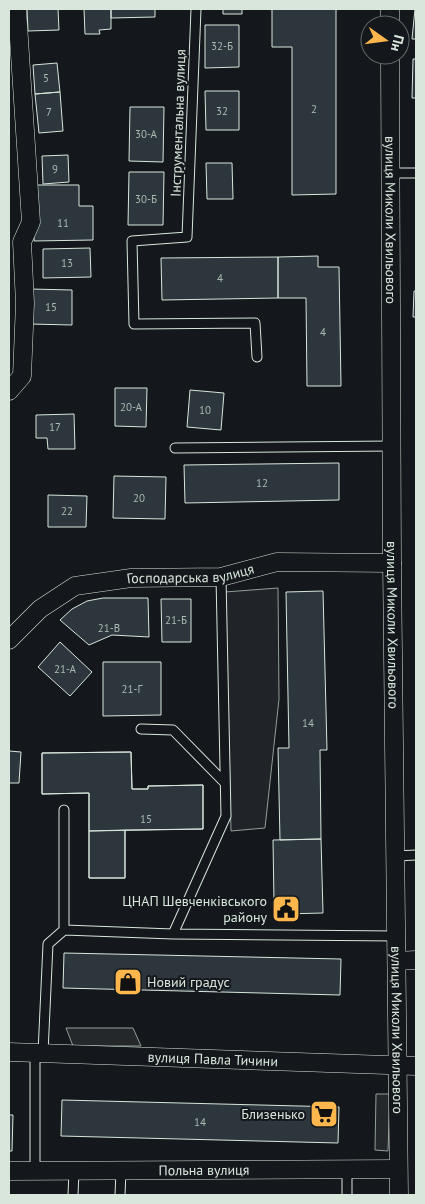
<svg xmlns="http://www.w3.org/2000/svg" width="425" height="1204" viewBox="0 0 425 1204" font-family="'PT Sans',sans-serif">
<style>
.green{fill:#202428;stroke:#939e99}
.parking{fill:#24282b;stroke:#939e99}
.building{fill:#2c363c;stroke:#d8e6dc}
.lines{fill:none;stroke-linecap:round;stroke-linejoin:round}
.service-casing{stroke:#d8e6dc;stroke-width:11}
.minor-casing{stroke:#d8e6dc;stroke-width:19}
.service{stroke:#14181c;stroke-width:9}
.minor{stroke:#14181c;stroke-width:18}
.labels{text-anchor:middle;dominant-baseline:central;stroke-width:4;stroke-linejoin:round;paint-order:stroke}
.number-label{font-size:11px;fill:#adbab4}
.street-label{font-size:14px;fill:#d8e6dc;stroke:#14181c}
.poi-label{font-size:14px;fill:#d8e6dc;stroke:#14181c;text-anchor:end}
</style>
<rect width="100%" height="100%" fill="#14181c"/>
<path class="green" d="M278,588L279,699L265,828L231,831L225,592Z"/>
<path class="parking" d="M66,1028H133L141,1046H73Z
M376,1094H390L388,1151L375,1150Z"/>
<path class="building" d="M27,9H58L59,30L28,31Z
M84,9H111V29L99,30L100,34H85Z
M111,9H155V17L111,18Z
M223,9H242V14H223Z
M272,9H336V194L292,195V47H272Z
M415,9H416V39H412Z
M205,25H239V67L205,68Z
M413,59H416V98H412Z
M57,63L60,92L35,94L33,65Z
M205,91H239V130H206Z
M60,92L63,131L39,133L35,94Z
M130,107H164L163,162L129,161Z
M68,155L69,182L43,184L42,156Z
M206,163H232L233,199H207Z
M129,172H164L163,225H128Z
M33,185H79V206H93V240L34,241Z
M90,248L91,277L43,278V249Z
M318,256V267H339L341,386H307L306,298H278V257Z
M278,257V298L162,300L161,258Z
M30,289L72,290V325L29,324Z
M414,291H416V317H413Z
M115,388H147L146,427L115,426Z
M190,390L224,393L221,430L187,427Z
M74,414L75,449H48L47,438H36V415Z
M339,463V500L185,503L184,465Z
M114,476L166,477L165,519L113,518Z
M48,495L87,496L86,527H48Z
M323,591L327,750H320L321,839L280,840L278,748H289L286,592Z
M103,598H148L149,637L112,635L89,645L60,620L72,609L87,601Z
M161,599H191V642H162Z
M60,642L92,672L70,696L38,667Z
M103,662H161V715L103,716Z
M9,751L21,752L19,783H9Z
M131,752L132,789H148V786L203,785V829L125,830V878H89V793L42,794V753Z
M131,752L132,789H148V786L203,785V829L89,831V793L42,794V753Z
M125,830V878H89V831Z
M321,839L323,913L283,914L282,902H274L273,840Z
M64,953L341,959L340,995L63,988Z
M62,1100L339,1107L338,1143L61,1136Z
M9,1115H13L12,1151H9Z"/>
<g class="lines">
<defs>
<path id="service" d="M196,9L187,237L132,241L134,324L255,323L257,357
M392,173H416
M175,448L392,446
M141,729L173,730L225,783
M64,810V930
M396,856L416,855
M173,934L396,936
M43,1053L48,944L64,930L173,934L226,816L221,577
M35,1172V1053
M73,1195L74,1171
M120,1195L121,1171
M347,1195V1169"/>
<g id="minor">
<path d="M390,9V25"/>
<path id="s1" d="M390,55L392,563L399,1195"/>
<path d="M9,391L22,376L25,303L22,242L31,222L17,9"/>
<path id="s2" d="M9,640L40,609L75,586L131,578L221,577L277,562L392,563"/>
<path d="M397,961L416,960"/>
<path id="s3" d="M9,1052L416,1066"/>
<path id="s4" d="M9,1171L398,1169"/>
</g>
</defs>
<use href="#service" class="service-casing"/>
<use href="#minor" class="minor-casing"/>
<use href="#service" class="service"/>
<use href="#minor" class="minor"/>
</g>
<defs>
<symbol id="civic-square" viewBox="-11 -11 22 22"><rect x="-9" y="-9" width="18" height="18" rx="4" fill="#ffb74d" stroke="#14181c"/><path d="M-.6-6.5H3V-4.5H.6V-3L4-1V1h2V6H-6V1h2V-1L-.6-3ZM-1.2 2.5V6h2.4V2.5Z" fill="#111"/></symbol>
<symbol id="shop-square" viewBox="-11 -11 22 22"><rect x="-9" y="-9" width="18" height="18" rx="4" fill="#ffb74d" stroke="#14181c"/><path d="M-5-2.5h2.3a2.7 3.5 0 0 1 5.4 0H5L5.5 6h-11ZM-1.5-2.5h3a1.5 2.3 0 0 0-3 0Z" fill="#111"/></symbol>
<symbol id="supermarket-square" viewBox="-11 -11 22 22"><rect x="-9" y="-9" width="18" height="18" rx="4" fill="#ffb74d" stroke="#14181c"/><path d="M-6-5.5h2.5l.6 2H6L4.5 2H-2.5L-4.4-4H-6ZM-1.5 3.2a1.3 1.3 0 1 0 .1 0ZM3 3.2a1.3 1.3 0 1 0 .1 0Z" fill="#111"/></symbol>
</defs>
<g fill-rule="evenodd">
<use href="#civic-square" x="270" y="893" width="32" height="32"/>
<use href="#shop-square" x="112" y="966" width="32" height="32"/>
<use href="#supermarket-square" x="308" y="1098" width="32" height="32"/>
</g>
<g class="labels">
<g class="number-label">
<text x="222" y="46">32-Б</text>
<text x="46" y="78">5</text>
<text x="314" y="109">2</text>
<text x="222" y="111">32</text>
<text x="49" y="112">7</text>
<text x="146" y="134">30-А</text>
<text x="55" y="169">9</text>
<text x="146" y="199">30-Б</text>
<text x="63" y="223">11</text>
<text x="67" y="263">13</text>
<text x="220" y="278">4</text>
<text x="51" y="307">15</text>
<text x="323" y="332">4</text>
<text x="131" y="407">20-А</text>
<text x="205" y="410">10</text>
<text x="55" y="427">17</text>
<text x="262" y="483">12</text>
<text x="139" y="498">20</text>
<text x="67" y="511">22</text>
<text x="176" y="620">21-Б</text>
<text x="109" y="628">21-В</text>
<text x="65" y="669">21-А</text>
<text x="132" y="689">21-Г</text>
<text x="308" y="723">14</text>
<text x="146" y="819">15</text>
<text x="200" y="1122">14</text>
</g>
<g class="street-label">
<text transform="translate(178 123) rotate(-88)">Інструментальна вулиця</text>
<text stroke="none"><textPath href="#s1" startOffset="165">вулиця Миколи Хвильового</textPath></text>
<text stroke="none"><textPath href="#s2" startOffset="202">Господарська вулиця</textPath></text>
<text stroke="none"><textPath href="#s1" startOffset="570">вулиця Миколи Хвильового</textPath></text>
<text stroke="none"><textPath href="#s1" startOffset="975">вулиця Миколи Хвильового</textPath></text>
<text stroke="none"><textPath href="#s3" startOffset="204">вулиця Павла Тичини</textPath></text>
<text stroke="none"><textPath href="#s4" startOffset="195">Польна вулиця</textPath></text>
</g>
<g class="poi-label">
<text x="267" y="901">ЦНАП Шевченківського<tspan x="267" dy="16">району</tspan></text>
<text x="147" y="982" text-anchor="start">Новий градус</text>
<text x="305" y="1114">Близенько</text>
</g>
</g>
<rect width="425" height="1204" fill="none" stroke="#d8e6dc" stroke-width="20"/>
<g transform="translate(385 40) rotate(104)"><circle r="24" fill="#14181c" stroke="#626a69"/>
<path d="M0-4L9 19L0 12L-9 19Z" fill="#ffb74d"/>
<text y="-8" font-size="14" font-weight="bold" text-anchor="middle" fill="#d8e6dc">Пн</text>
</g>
</svg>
